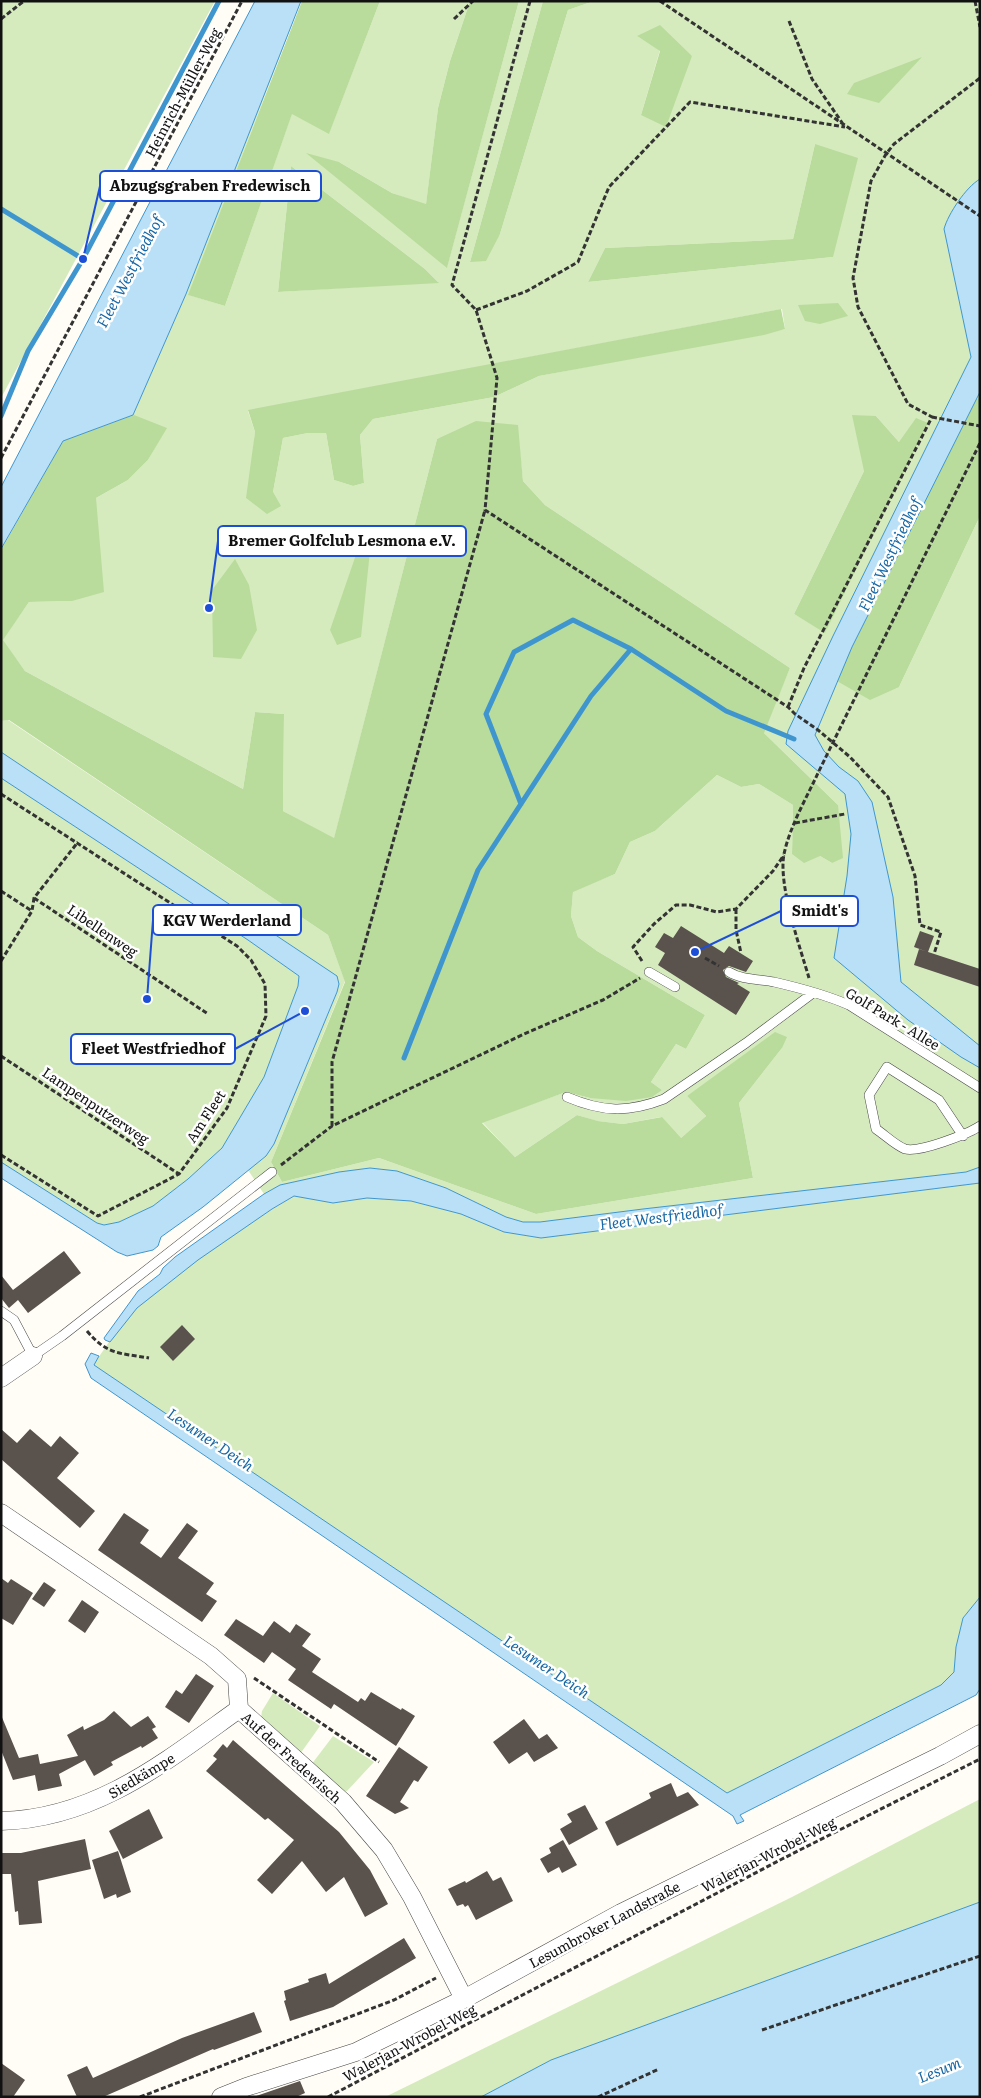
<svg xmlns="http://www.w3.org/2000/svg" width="981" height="2098" viewBox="0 0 981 2098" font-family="Literata,serif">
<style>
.green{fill:#d5ebbd;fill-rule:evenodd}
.forest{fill:#b9dc9c}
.water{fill:#b9e0f7;stroke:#3f96cf}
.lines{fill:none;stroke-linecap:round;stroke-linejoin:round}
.stream{stroke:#3f96cf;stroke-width:5}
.building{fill:#5a524d}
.service-casing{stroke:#444;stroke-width:10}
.minor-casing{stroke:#444;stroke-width:19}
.path{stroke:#333;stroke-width:3;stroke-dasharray:5 2.5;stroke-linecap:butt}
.service{stroke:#fff;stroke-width:9}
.minor{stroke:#fff;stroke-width:18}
.labels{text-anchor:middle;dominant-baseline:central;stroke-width:5;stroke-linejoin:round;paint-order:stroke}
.street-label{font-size:14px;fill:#111;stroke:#fff}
.water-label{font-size:15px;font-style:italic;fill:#1768a6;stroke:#fff}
.leader{fill:none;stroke:#1d4ed8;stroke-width:2}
.callout-dot{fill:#1d4ed8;stroke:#fff;stroke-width:2}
.callout{fill:#fff;stroke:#1d4ed8;stroke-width:2}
.callout-label{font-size:15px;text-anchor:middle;font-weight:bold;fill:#111}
</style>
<rect width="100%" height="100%" fill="#fffdf5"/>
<path class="green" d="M1,1H215L1,398Z
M301,1L189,295L225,306L292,113L329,133L380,1H470L450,61L438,108L426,205L392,193L339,162L447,267L519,1H543L470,262L500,234L568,10L594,1H980V398L974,399L899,687L980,516V1167L966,1172L643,1209L540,1222H523L506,1217L446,1188L397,1171L370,1168L339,1172L280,1185L264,1194L248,1170L266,1156L274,1144L337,992L307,956L1,752V721L8,720L328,935L345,981L271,1162L282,1182L379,1158L536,1214L753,1178L739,1103L782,1048L687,1096L706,1116L680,1139L661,1117L623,1124L597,1121L577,1115L515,1157L482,1122L566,1092L590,1098L662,1090L651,1082L676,1044L686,1049L705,1015L597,951L578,937L571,916L573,891L615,874L630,842L655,831L717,775L741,787L759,784L793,805L792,854L820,856L832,863L838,805L763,732L790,668L545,505L523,481L517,425L437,439L334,839L283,811L284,714L255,712L243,789L25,671L2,640L29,602L72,601L96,498L128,480L148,460L166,428L63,441L1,550L63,441L133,415L186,294ZM637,36L692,56L641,115L660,50ZM815,144L833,257L588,282L605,248L793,239ZM291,166L425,269L438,282L278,292ZM782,309L785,329L539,376L494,397L373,419L360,435L364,483L353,486L334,480L326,433H308L283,438L273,492L252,464L255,432L248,411ZM876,416L899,442L928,423L825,632L794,614L864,471Z
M1,778L248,940L299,976L298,986L264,1077L222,1148L188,1179L153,1206L119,1222L104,1225L97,1223L1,1162Z
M980,1183V1597L963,1618L956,1647L954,1672L941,1685L727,1793L93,1365C107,1346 120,1323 138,1307C183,1267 242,1227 294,1196L333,1203L367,1198L411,1201L461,1214L504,1232L541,1238Z
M273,1693L320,1726L300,1754L261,1718L262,1711Z
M333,1736L374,1762L347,1791L344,1792L311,1765Z
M980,1799V1902L551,2060L481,2097H385L792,1897Z"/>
<path class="forest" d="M302,1H380L329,134L292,114L225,306L188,295Z
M470,1H519L447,268L306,153L339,162L392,193L426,204L438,108L450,61Z
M543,1H594L568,10L500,234L486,261L470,262Z
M660,25L692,56L666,127L641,115L660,51L637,36Z
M922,57L879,103L847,94L854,83Z
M815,144L858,158L833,257L588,282L605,248L793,239Z
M291,166L425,269L439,283L278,292Z
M838,303L848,316L820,324L805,321L798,305Z
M781,309L785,329L764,335L539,376L494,397L373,419L360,435L364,483L353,486L334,480L326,433H308L283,438L273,492L281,506L267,514L246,498L255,432L248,410Z
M980,398V516L899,687L870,700L830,677L974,399Z
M134,415L167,428L148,460L128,480L96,498L104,592L72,601L29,602L3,640L25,671L243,789L255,712L284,714L283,811L334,838L437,439L476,421L518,425L523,481L545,505L790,668L764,733L838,805L843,858L832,863L820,856L804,863L792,854L793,805L759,784L741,787L717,775L655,831L630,842L615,874L573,892L571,916L578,937L597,951L705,1015L686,1049L676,1044L651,1082L662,1090L652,1097L626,1101L590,1098L566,1092L482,1123L515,1157L577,1115L598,1121L623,1124L662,1117L681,1138L706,1116L687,1096L775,1032L787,1037L782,1048L739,1103L753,1178L536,1214L379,1158L282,1182L271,1162L345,982L328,935L9,720L1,721V550L63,441Z
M852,415L876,416L899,442L916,418L928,423L825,633L794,614L864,471Z
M359,546L370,551L361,637L337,645L330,630Z
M235,559L249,585L257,630L241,659L213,657L212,590Z"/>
<path class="water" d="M255,1H301L186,294L133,415L63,441L1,549V487Z
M980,179V392L852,647L815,735L824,751L839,767L858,781L872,802L893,897L901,982L980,1046V1068L961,1057L908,1020L834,958L847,876L851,834L845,794L786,744L788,731L833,636L971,357L944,229C948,214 966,187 980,179Z
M1,752L337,976L339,984L337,992L274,1144L266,1156L203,1207L161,1237L158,1246L153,1250L127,1256L117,1252L1,1178V1162L97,1223L104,1225L119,1222L153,1206L188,1179L222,1148L264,1077L298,986L299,976L248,940L1,778Z
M980,1167V1183L541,1238L504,1232L461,1214L411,1201L367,1198L333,1203L294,1196L272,1209L198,1260L137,1308L110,1342L105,1340L104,1338L138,1291L160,1274L163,1268L175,1257L264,1194L280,1185L339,1172L370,1168L397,1171L446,1188L506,1217L523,1222H540L643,1209L966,1172Z
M91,1353L99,1356L94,1365L727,1793L941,1685L954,1672L956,1647L963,1618L980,1597V1689L976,1695L740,1815L744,1821L737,1824L733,1816L91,1378L85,1364Z
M980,1902V2097H481L551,2060Z"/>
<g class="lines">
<path class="stream" d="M1,209L83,259
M1,416L28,351L83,259L219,1
M521,804L486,714L514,652L573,620L631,649
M404,1058L478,870L591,696L631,649L726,711L794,739"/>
</g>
<path class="building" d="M681,926L724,953L729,946L753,961L746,972L729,966L723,970L726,977L739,983L737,984L750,992L736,1015L658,965L665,953L655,947L664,933L673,938Z
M920,931L934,936L928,952L914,947Z
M919,949L980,969V987L914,965Z
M64,1251L81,1273L28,1313L18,1300L9,1308L1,1298V1275L13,1290Z
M182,1325L195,1339L173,1361L160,1347Z
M1,1429L17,1443L30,1429L51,1447L60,1436L79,1453L57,1478L95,1511L80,1528L1,1459Z
M124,1513L149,1530L140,1543L161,1558L187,1523L198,1531L178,1558L214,1583L206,1594L217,1601L202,1622L98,1550Z
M1,1578L8,1583L11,1579L33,1593L13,1625L1,1618Z
M44,1582L56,1590L44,1607L32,1599Z
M82,1600L99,1612L85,1633L68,1621Z
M236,1619L263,1636L274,1621L290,1633L296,1624L311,1634L302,1646L321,1659L312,1672L358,1702L361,1698L365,1701L371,1692L401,1710L402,1708L415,1716L396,1746L334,1704L331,1709L288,1680L296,1669L272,1652L264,1663L224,1635Z
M196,1674L214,1686L189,1723L165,1707L176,1690L182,1694Z
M114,1711L131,1727L148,1716L156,1727L152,1729L158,1738L142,1748L141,1746L111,1762L113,1765L94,1776L85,1760L59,1774L62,1786L38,1791L35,1775L13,1780L1,1750V1715L19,1758L38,1754L40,1764L78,1756L67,1735L83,1726L84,1730L104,1720Z
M524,1719L539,1739L547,1734L558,1748L534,1762L527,1752L509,1764L493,1742Z
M233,1740L339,1832L370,1870L388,1904L365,1917L344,1877L326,1892L302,1861L272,1894L257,1880L294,1840L268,1818L265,1820L206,1771L217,1759L213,1756L223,1744L227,1748Z
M399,1747L428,1767L418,1782L414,1780L400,1802L409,1808L395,1814L366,1796Z
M671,1783L677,1797L688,1792L699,1805L617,1846L605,1822L651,1798L649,1793Z
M585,1805L598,1829L569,1845L560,1829L572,1822L567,1814Z
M149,1809L163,1838L123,1859L109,1831Z
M85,1839L91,1869L38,1881L42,1923L19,1925L18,1911L15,1912L11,1874H1V1853H21Z
M563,1840L577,1865L562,1873L559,1867L548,1873L540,1859L551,1853L549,1848Z
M118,1851L131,1892L117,1898L116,1894L104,1899L92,1860Z
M487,1871L493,1881L501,1877L513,1901L476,1920L468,1905L465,1907L463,1904L457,1906L448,1889L465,1881L466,1883Z
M404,1938L416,1958L333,2007L290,2021L284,2001L286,2000L284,1991L309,1982L308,1979L326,1973L329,1984Z
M254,2012L262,2032L214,2050L213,2049L103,2097H77L67,2075L87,2066L93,2078L182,2038Z
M1,2063L25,2080L13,2097H1Z
M300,2081L305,2093L296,2097H253Z"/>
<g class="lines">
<defs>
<path id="service" d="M649,972L675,987
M729,972C742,980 759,979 774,982C800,988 826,995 849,1005L980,1088
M567,1097C602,1112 628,1113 664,1099L746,1043L813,993
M963,1136L939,1100L887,1067L869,1095L876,1129C885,1135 895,1145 905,1149C919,1153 968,1134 980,1126
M1,1311L14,1320L33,1356L62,1336L272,1172"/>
<path id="minor" d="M1,1378L33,1356
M1,1513L211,1656L237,1679L239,1709L343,1802L384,1850L412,1897L464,1999
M1,1821C96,1819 166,1761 239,1709
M221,2097L246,2087L356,2052L464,1999L621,1913L940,1756L980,1734"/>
</defs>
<use href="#service" class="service-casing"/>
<use href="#minor" class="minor-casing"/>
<path class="path" d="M530,1L452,285L476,310L497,378L485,510L788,707L795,714L818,730L850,757L888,797L915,876L920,925L941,932L934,954
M660,1L980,216
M975,1L980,27
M1,19L24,1
M454,19L473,1
M789,21L812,79L843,124
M476,310L527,291L578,262L609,187L690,102L845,127
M932,417L980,426
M1,458L242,1
M788,707L804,668L932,417L908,404L858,307L853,278L871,181L886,154L894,144L980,78
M1,794L237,946L251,960L265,984L266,1016L227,1108L179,1174L98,1216L1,1155
M795,823L845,814
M1,891L32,911
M34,898L208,1014
M736,909V930L741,953
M705,958L719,966
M1,961L32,911L34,898L78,842
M642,961L633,947L654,924L676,905H690L717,912L736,909L773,871L784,855
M809,978C800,947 778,885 784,854C790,826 806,799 818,773L980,443
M1,1056L179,1174
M332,1126V1062L485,510
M281,1165L332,1126L524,1034L603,1000L640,978
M87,1331C107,1355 120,1353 149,1358
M254,1678L379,1762
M762,2030L980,1956
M140,2097L394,2000L436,1978
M328,2097L782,1859L980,1759
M598,2097L659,2069"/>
<use href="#service" class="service"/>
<use href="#minor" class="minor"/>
</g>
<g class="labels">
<g class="street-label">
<text transform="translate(182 92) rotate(-62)">Heinrich-Müller-Weg</text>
<text transform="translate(103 930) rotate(34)">Libellenweg</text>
<text transform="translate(893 1018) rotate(31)">Golf Park - Allee</text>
<text transform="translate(96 1105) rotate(34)">Lampenputzerweg</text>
<text transform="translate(205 1116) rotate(-57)">Am Fleet</text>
<text transform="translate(292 1757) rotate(42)">Auf der Fredewisch</text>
<text transform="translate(141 1775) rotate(-31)">Siedkämpe</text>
<text transform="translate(768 1854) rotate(-27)">Walerjan-Wrobel-Weg</text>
<text transform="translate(604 1924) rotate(-28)">Lesumbroker Landstraße</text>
<text transform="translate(409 2042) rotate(-28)">Walerjan-Wrobel-Weg</text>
</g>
<g class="water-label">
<text transform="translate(129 271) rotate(-62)">Fleet Westfriedhof</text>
<text transform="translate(889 554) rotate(-64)">Fleet Westfriedhof</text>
<text transform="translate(661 1216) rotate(-7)">Fleet Westfriedhof</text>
<text transform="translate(211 1439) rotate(34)">Lesumer Deich</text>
<text transform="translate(547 1666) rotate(34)">Lesumer Deich</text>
<text transform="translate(939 2069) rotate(-22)">Lesum</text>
</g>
</g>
<path class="leader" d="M83 259L100 186M209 608L218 541M695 952L781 911M147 999L153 920M305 1011L235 1049"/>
<g class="callout-dot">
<circle cx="83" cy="259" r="5"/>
<circle cx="209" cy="608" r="5"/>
<circle cx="695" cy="952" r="5"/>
<circle cx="147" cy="999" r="5"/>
<circle cx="305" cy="1011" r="5"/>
</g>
<g class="callout">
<rect x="100" y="171" width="221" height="30" rx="5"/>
<rect x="218" y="526" width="248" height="30" rx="5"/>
<rect x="781" y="896" width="77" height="30" rx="5"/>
<rect x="153" y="905" width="148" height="30" rx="5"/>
<rect x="71" y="1034" width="164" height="30" rx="5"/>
</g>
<g class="callout-label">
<text x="210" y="191">Abzugsgraben Fredewisch</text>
<text x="342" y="546">Bremer Golfclub Lesmona e.V.</text>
<text x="820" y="916">Smidt's</text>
<text x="227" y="926">KGV Werderland</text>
<text x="153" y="1054">Fleet Westfriedhof</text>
</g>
<rect width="981" height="2098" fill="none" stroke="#111111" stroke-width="5"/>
</svg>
